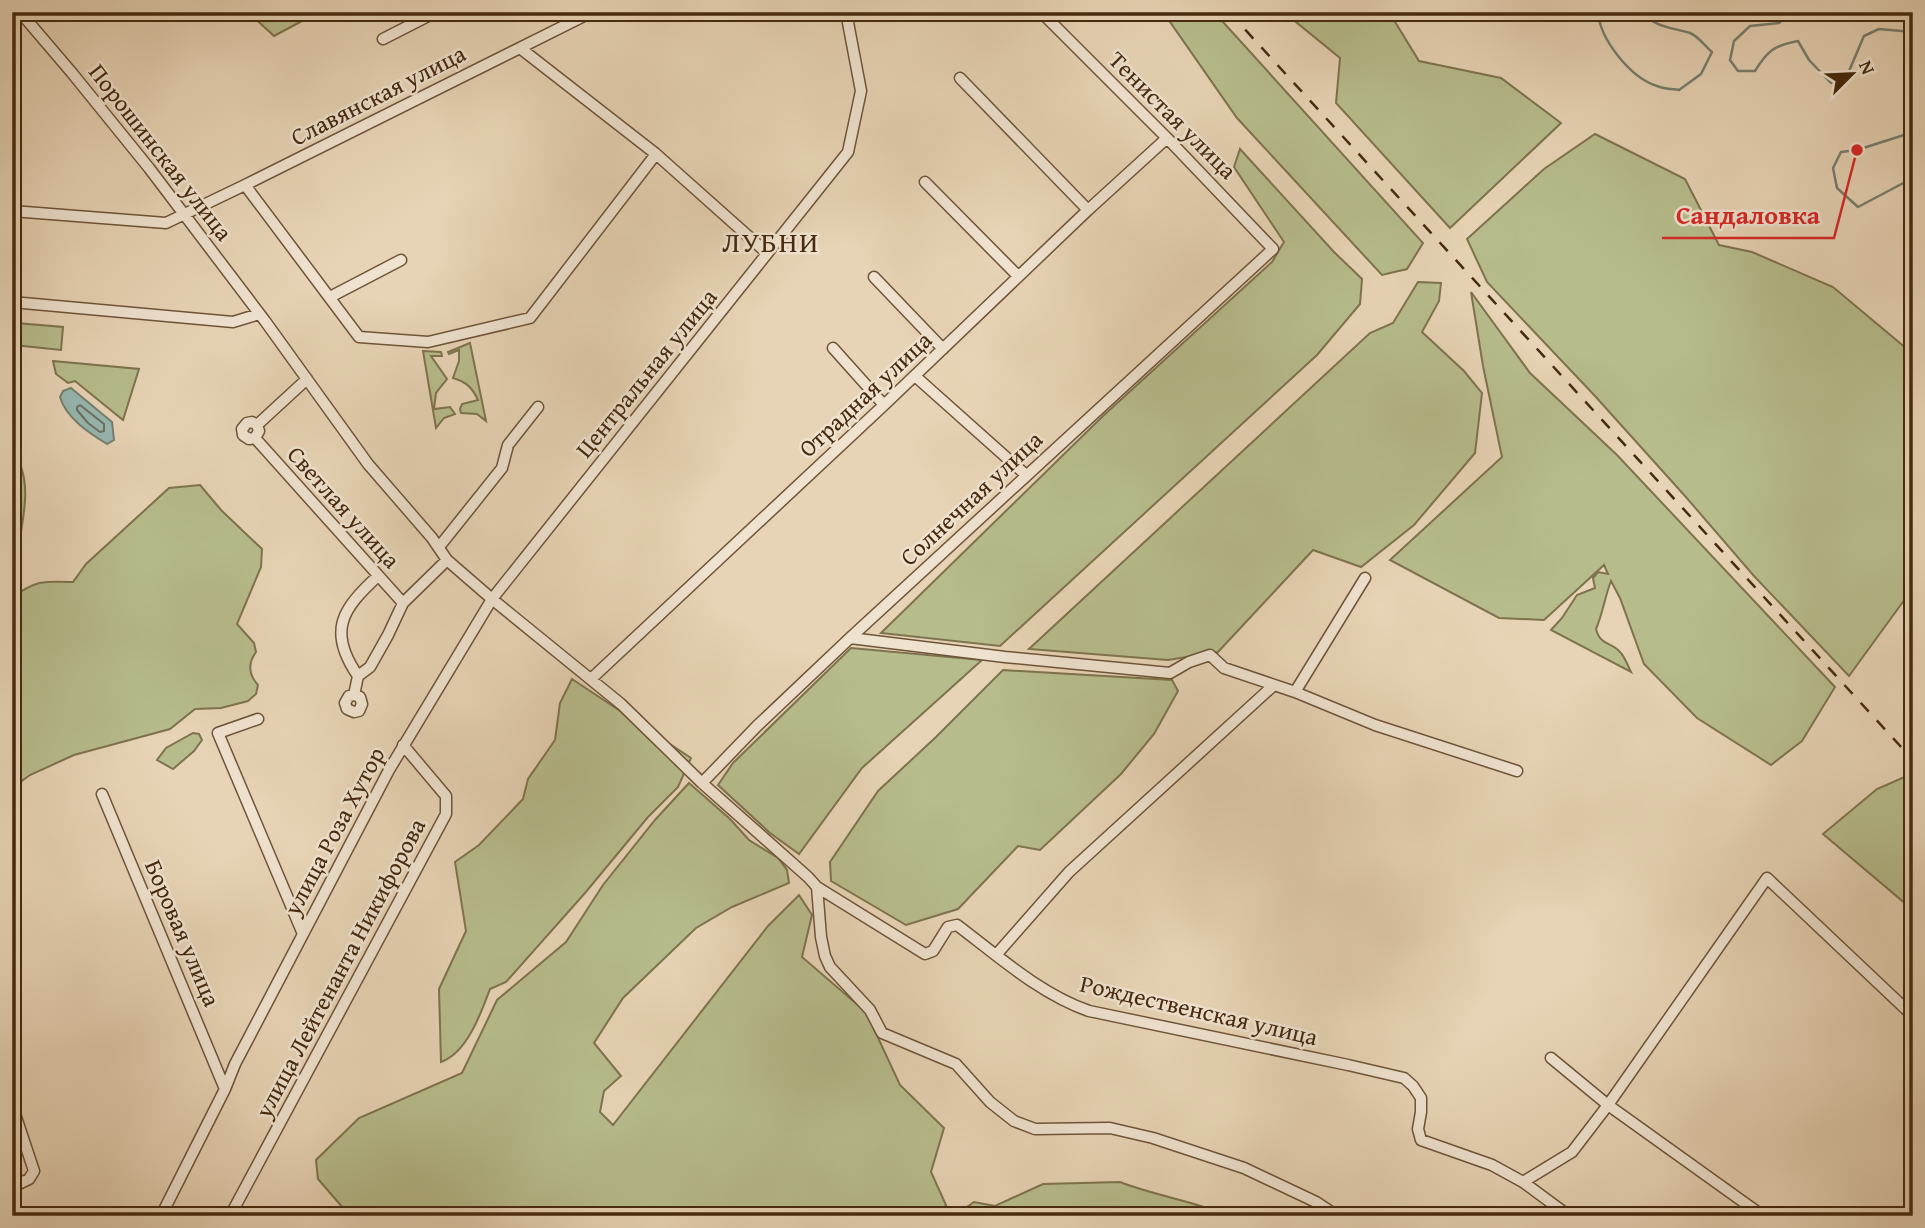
<svg xmlns="http://www.w3.org/2000/svg" width="1925" height="1228" viewBox="0 0 1925 1228" font-family="'Gentium Book Plus',serif">
<style>
.green{fill:#b7bc8c;stroke:#7e734e;stroke-width:2}
.water{fill:#97b7b1;stroke:#777f70;stroke-width:2}
.lines{fill:none;stroke-linecap:round;stroke-linejoin:round}
.shore{stroke:#6e7060;stroke-width:2}
.stream{stroke:#777f70;stroke-width:2.5}
.minor-casing{stroke:#6e5438;stroke-width:13}
.minor{stroke:#efe2cf;stroke-width:10}
.rail{stroke:#462a0f;stroke-width:2.5;stroke-dasharray:12 12;stroke-linecap:butt}
.labels{text-anchor:middle;dominant-baseline:central;stroke-width:5;stroke-linejoin:round;paint-order:stroke}
.street-label{font-size:24px;fill:#462a0f;stroke:#efe2cf}
.quarter-label{font-size:28px;letter-spacing:2px;fill:#462a0f;stroke:#efe2cf}
.leader{fill:none;stroke:#d62828;stroke-width:2.5}
.callout-dot{fill:#d62828;stroke:#efe2cf;stroke-width:2.5}
.callout-label{font-size:26px;text-anchor:middle;font-weight:bold;fill:#d62828;stroke:#efe2cf;stroke-width:5;stroke-linejoin:round;paint-order:stroke}
</style>
<rect width="100%" height="100%" fill="#e7d3b5"/>
<filter id="stains"><feTurbulence type="fractalNoise" baseFrequency=".00286" numOctaves="4"/><feColorMatrix values="0 0 0 0 .2 0 0 0 0 .09 0 0 0 0 .02 0 0 0 .5 -.17"/></filter>
<radialGradient id="worn" r=".72"><stop offset=".6" stop-color="#630" stop-opacity="0"/><stop offset="1" stop-color="#630" stop-opacity=".3"/></radialGradient>
<path class="green" d="M248,12H319L274,36Z
M1160,12H1214L1423,243L1407,269L1382,275L1237,118L1170,22Z
M1290,12H1389L1419,61L1501,78L1561,123L1450,228L1336,103L1340,58L1296,22Z
M1595,134L1685,179L1719,245L1752,252L1833,287L1913,354V588L1849,676L1754,576L1685,496L1595,396L1487,282L1467,239L1544,169Z
M1240,149L1334,252L1362,279L1360,304L1317,355L1000,646L881,633L1103,416L1272,262L1284,242L1234,167Z
M1418,282L1441,283L1439,301L1422,332L1464,371L1482,393L1475,453L1414,525L1361,567L1313,550L1218,652L1168,660L1029,649L1370,333L1393,323Z
M1471,292L1530,373L1617,455L1835,687L1802,741L1771,765L1697,718L1644,664L1620,598L1611,581C1605,596 1603,613 1596,629C1601,647 1611,641 1620,652C1625,657 1628,666 1631,672L1551,630L1562,618L1577,595L1595,588L1593,578L1598,572L1608,574L1604,565L1544,620L1499,618L1390,560L1502,457L1483,366Z
M16,323L63,327L61,350L14,345Z
M470,343L486,421L477,414L461,413L460,409L462,404L478,400C472,387 466,382 453,378L459,361V350L449,354L448,352Z
M423,351L441,352L442,356H431L447,379L436,393L434,409L450,407L455,414L444,418L436,428Z
M53,361L139,369L123,420L75,381L68,383L56,374Z
M12,451C36,480 21,526 16,560L12,563Z
M200,485L221,510L262,549L261,567L237,624L254,643L256,652C248,663 248,674 258,685L256,694L248,701L221,708L195,709L170,729L74,755L30,775L12,788V598C35,580 45,581 73,582L86,564L169,488Z
M851,648L982,660L862,768L799,854L770,833L718,785L733,763Z
M1003,670L1172,680L1178,691L1154,734L1121,774L1040,850L1018,846L958,909L906,925L831,881L830,862L878,791L936,737Z
M572,679L691,758L678,787L648,817L585,893L506,982L490,989C481,1013 467,1053 441,1062L439,989L466,931L455,862L479,845L523,799L528,779L555,740L560,703Z
M193,733L199,734L202,740L194,751L173,769L157,760L166,748Z
M1909,775L1913,781V910L1823,834L1877,789Z
M689,783L730,819L749,840L778,858L787,870L789,883L732,907L696,928L623,998L594,1043L621,1076L604,1091L600,1112L613,1125L768,926L799,895L812,915L802,957L866,1012L900,1085L944,1128L931,1172L946,1205L938,1215L939,1216H350L318,1179L316,1160L359,1118L462,1073L497,1000L566,942L603,885L655,820Z
M1120,1182C1156,1196 1194,1201 1229,1216H954L974,1202L995,1206L1043,1184Z"/>
<path class="water" d="M71,388L112,422L114,440L107,444C89,433 66,418 60,397L63,391Z"/>
<g class="lines">
<path class="shore" d="M80,405L104,424V431L100,432L88,423L77,410V407Z"/>
<path class="stream" d="M1502,12L1529,18L1534,12
M1598,12C1600,40 1631,78 1657,86C1664,89 1672,89 1679,90L1701,74L1712,52C1705,46 1698,36 1690,33C1674,28 1653,27 1643,12
M1791,12L1779,23L1750,26L1734,41L1730,60L1738,71H1755C1767,51 1775,45 1798,41L1809,60L1831,83L1849,71L1864,36L1879,29L1913,32
M1913,118L1904,135L1857,150L1841,152L1833,168L1837,188L1858,207L1909,180L1913,176"/>
<defs>
<path id="minor" d="M20,12L72,73L149,168L265,321L368,464L432,538L447,560L492,599L621,704L702,783L808,877L817,887L925,954L933,951L948,927L957,925C998,956 1040,994 1089,1011L1348,1065L1404,1078L1413,1086L1421,1098V1112L1418,1129L1421,1140L1492,1165L1523,1182L1569,1216
M383,39L436,12
M520,48L656,154L767,253
M960,78L1088,210
M925,182L1018,276
M245,185L359,337L428,342L530,318L656,154
M12,211L166,223L245,185L592,12
M874,277L943,349
M330,297L401,260
M12,302L233,322L259,314
M833,348L884,405
M915,376L1026,475
M257,425L307,379
M255,438L249,439L243,435L242,429L247,423L252,422L257,425L259,431L255,438L403,603
M439,547L502,468L508,445L538,407
M850,638L1005,657L1170,673L1189,662L1210,655L1224,668L1295,692L1375,725L1517,771
M358,676C327,631 342,609 378,576
M591,679L884,405L1088,210L1167,138
M1295,692L1365,578
M354,695L360,697L362,704L359,711L354,712L347,709L345,703L349,696L354,695L358,676L370,667L388,635L403,603L447,560
M258,719L218,733L303,934
M702,783L757,726L850,638L1273,249L1167,138L1041,12
M102,794L225,1089
M817,887L821,937L825,956L830,967L870,1010L882,1033L956,1064L990,1102L1014,1121L1035,1129L1110,1128L1153,1138L1244,1168L1316,1202L1337,1216
M996,955L1069,872L1274,685
M1551,1058L1608,1105L1763,1216
M12,1105L34,1171L29,1179L12,1187
M1523,1182L1572,1152L1608,1105L1767,878L1913,1016
M161,1216L225,1089L235,1064L389,770L492,599L848,152L861,91L846,12
M230,1216L446,814V796L403,745"/>
</defs>
<use href="#minor" class="minor-casing"/>
<use href="#minor" class="minor"/>
<path class="rail" d="M1229,12L1913,760"/>
</g>
<g class="labels">
<g class="street-label">
<text transform="translate(378 95) rotate(-27)">Славянская улица</text>
<text transform="translate(1173 115) rotate(45)">Тенистая улица</text>
<text transform="translate(161 152) rotate(52)">Порошинская улица</text>
<text transform="translate(646 373) rotate(-51)">Центральная улица</text>
<text transform="translate(865 394) rotate(-43)">Отрадная улица</text>
<text transform="translate(971 498) rotate(-43)">Солнечная улица</text>
<text transform="translate(344 507) rotate(48)">Светлая улица</text>
<text transform="translate(334 831) rotate(-62)">улица Роза Хутор</text>
<text transform="translate(183 933) rotate(67)">Боровая улица</text>
<text transform="translate(340 968) rotate(-62)">улица Лейтенанта Никифорова</text>
<text transform="translate(1199 1010) rotate(13)">Рождественская улица</text>
</g>
<g class="quarter-label">
<text x="771" y="241">ЛУБНИ</text>
</g>
</g>
<path class="leader" d="M1857 150L1834 238H1662"/>
<circle class="callout-dot" cx="1857" cy="150" r="7"/>
<g class="callout-label">
<text x="1748" y="224">Сандаловка</text>
</g>
<rect width="1925" height="1228" fill="none" stroke="#e7d3b5" stroke-width="42"/>
<rect x="14" y="14" width="1897" height="1200" fill="none" stroke="#462a0f" stroke-width="3.5"/>
<rect x="21" y="21" width="1883" height="1186" fill="none" stroke="#462a0f" stroke-width="2"/>
<g transform="translate(1852 74) rotate(66)" stroke="#efe2cf" stroke-width="5" paint-order="stroke">
<path d="M0-5L12 26L0 18L-12 26Z" fill="#462a0f"/>
<text y="-10" font-size="19" font-weight="bold" text-anchor="middle" fill="#462a0f">N</text>
</g>
<rect width="100%" height="100%" filter="url(#stains)"/>
<rect width="100%" height="100%" fill="url(#worn)"/>
</svg>
